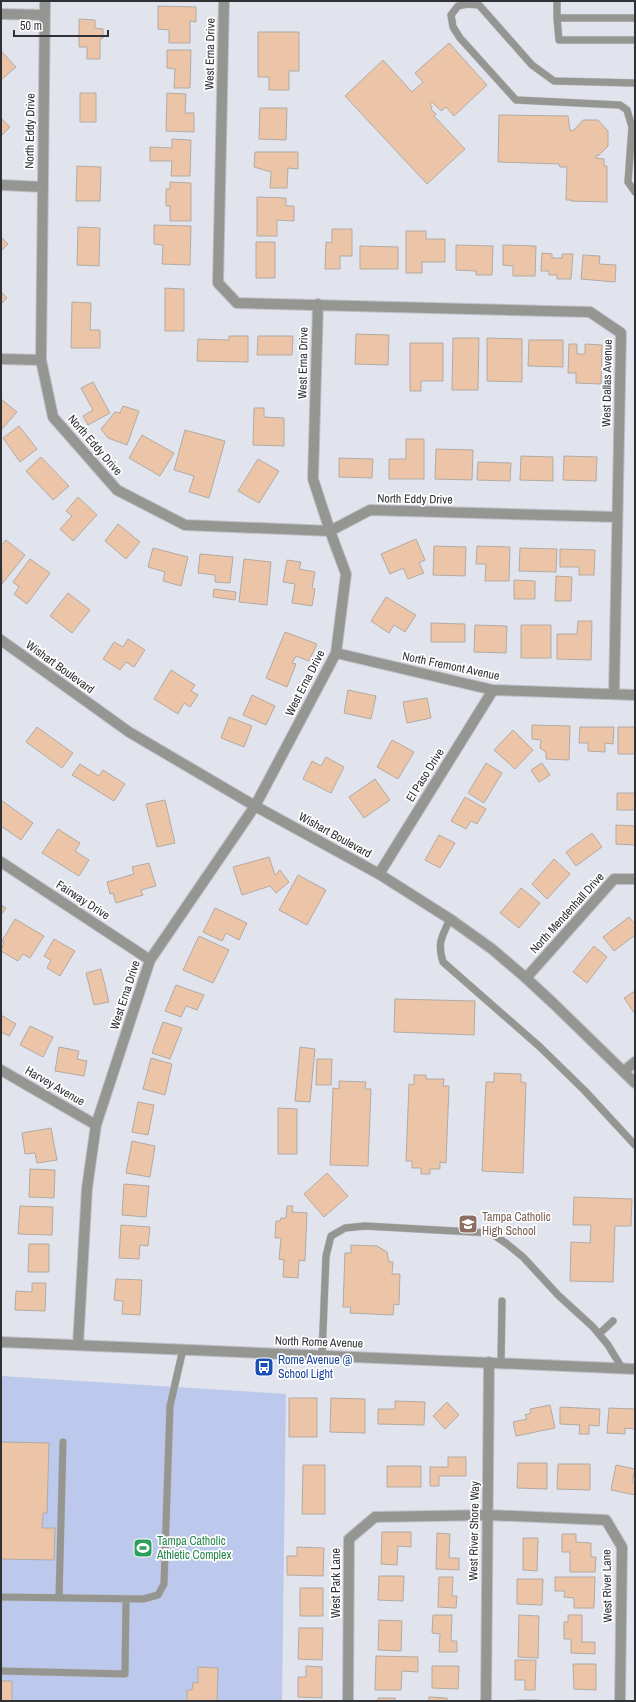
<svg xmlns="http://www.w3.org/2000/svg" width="636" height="1702" viewBox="0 0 636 1702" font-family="'Archivo Narrow',sans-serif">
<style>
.green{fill:#bcc8ec}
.building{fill:#ecc5a8;stroke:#b1aaa4}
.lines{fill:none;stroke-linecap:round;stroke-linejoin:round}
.service-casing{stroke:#bec0c8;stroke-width:8}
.minor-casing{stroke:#bec0c8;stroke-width:12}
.tertiary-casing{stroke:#bec0c8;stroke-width:12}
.service{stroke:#959692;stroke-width:7}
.minor{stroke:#959692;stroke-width:10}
.tertiary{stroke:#959692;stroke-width:10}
.labels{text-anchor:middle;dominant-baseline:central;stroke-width:3.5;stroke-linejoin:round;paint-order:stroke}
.street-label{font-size:12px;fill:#303134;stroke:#fff}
.education-label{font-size:12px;fill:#785e54;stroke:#fff;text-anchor:start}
.transit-label{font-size:12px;fill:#164399;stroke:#fff;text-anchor:start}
.leisure-label{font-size:12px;fill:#27864d;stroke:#fff;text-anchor:start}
</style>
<rect width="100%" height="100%" fill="#e2e4ed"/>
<path class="green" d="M1,1376L286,1394L282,1701H1Z"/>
<path class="building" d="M158,6L196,7V22L190,21V43H169V30L158,29Z
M79,19L95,20V28L103,29V38L100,39V59H87V47H79Z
M258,32H299V71H289V90H269V77H258Z
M449,43L487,85L454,116L446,107L441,111L432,102L430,104L432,107L431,109L436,114L434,116L465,149L427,184L345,96L383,60L412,92L423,82L415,73Z
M167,50H191L190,88H174L175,69L167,68Z
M1,51L16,67L1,80Z
M80,93H96V122H80Z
M167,93L186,94L185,113H194V132L166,131Z
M260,108H287L286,140L259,139Z
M499,115L568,116L570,131L574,130L583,120H598L608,131V146L598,156L596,155V158L604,159V166H607V202L571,201V200H566L567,167H560L559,164L498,162Z
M1,118L10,127L1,136Z
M172,139L191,140L190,176H171L172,161H150V147L172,148Z
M255,152H298V169L288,168L287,188H270L271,172L254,167Z
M77,166L101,167L100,201H76Z
M170,182L191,183V221H170V206H166V189H170Z
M257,197L286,198V206H294V221L277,220V236H257Z
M154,225L191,226L190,265L162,264L163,245L154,244Z
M78,227L100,228L99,266L77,265Z
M332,229H352V256H340V269H325L326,242L332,243Z
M406,231H426V239H445V262H422V273H406Z
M1,237L8,244L1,251Z
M256,242H275V278H256Z
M456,245L493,246L492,275H476V271L456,270Z
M503,245L536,246L535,276H513V266L503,265Z
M360,246L398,247V269H360Z
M542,253L552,254V258H562V254H573L571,279H557V275H549V271H541Z
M583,255L600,256L599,264L616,265L615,282L581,279Z
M165,288L184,289V331H165Z
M1,292L7,298L1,304Z
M72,302L91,303L90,330H100V348H71Z
M356,334L389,335L388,365L355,364Z
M229,336H248V362L197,361L198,339L229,340Z
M258,336H293L292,355H257Z
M453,338H479L478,390H452Z
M487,338L522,339V382L487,381Z
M529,340H563V367L528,366Z
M410,343H443V381H421V391H410Z
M569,344H577V354H585V344L602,345L601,384L576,383V373H568Z
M93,382L110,413L88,425L83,416L93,410L81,388Z
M1,399L17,412L1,430Z
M123,406L139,411L127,445L108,438L101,429L115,412L120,413Z
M254,408H264V417L284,418V446L253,445Z
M19,426L37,449L20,462L3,438Z
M185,430L225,441L209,498L189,492L194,476L174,470Z
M142,435L174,453L160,476L129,458Z
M406,439H424V479H389V459H406Z
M436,449L473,450L472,480L435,479Z
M521,456L553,457V481L520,480Z
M564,456L597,457L596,481L563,480Z
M41,457L69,486L53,500L26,471Z
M339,458L373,459L372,478L339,477Z
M258,459L279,471L259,503L238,491Z
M478,462L511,463L510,481L477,480Z
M78,497L97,515L73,541L60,529L72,516L66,511Z
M118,524L140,542L126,559L105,541Z
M416,539L425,560L419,563L424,573L408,579L403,568L390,574L381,554Z
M6,540L25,555L2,584L1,546Z
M434,546L466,547L465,576L433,575Z
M477,546L510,547L509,581H485L486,564H476Z
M153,548L188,557L181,586L163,581L165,572L148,567Z
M520,548L557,549L556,572L519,571Z
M560,549L595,550L594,575H579V567H560Z
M200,554L233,557L230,583L215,582V575L198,573Z
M30,559L50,573L27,604L14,594L19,587L13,582Z
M244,559L271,562L267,605L239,602Z
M287,560L301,562L299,569L315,572L312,588L315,589L312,606L292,603L295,584L283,582Z
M556,576L572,577L571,601H555Z
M514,580L535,581V599H514Z
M214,589L236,592L235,600L213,597Z
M68,593L90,610L72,633L50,616Z
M386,597L416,615L405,632L394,625L389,633L371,621Z
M578,621H592L591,660L557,659V634H577Z
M431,623L465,624V642H431Z
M475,625L507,626L506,653L474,652Z
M521,625H551V658H521Z
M285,632L317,644L309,661L296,656L292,663L296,664L287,687L266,678Z
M128,639L145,650L134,667L126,662L120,670L103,659L114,642L123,647Z
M171,670L195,685L191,691L198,695L190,707L184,703L178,714L154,699Z
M348,690L376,696L371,719L344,713Z
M252,695L275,706L266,725L243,715Z
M427,698L431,718L407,723L403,702Z
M229,717L252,726L244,747L221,738Z
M532,725L570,726L569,760L546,759V752L540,748L541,740L532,739Z
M37,727L73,753L62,768L26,742Z
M580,727H614L613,744L605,743V752L588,751V743H579Z
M618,727H635V754H618Z
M513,730L533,750L515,769L494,750Z
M392,740L414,752L398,779L377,767Z
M326,757L344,767L331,793L303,779L312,761L321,766Z
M486,763L502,773L484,803L468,793Z
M542,763L550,775L539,782L531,770Z
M80,764L99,776L103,770L125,784L114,801L72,775Z
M375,779L390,800L364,818L349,797Z
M617,793H635V810H617Z
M465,797L486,809L477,824L471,821L466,829L451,821Z
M1,800L33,823L21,840L1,826Z
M165,800L175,843L157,847L146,804Z
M616,825L635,826V845L616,844Z
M58,829L80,843L75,851L89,860L79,876L42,853Z
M592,833L602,847L576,866L566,852Z
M439,835L455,843L440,868L425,860Z
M269,857L275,875L280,870L289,882L276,893L270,886L242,895L233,867Z
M554,859L570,874L547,899L532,884Z
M149,863L156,886L141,890L143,895L116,903L113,893L110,894L107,882L134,874L132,867Z
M298,875L326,890L307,925L279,910Z
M521,888L540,903L519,928L500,913Z
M1,905L6,908L1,915Z
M215,908L247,923L239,940L226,933L222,941L203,932Z
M629,917L635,924V935L614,951L603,937Z
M15,919L44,936L30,958L23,954L18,961L1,951L4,942L2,941Z
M199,936L229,950L213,983L183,970Z
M54,939L75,951L60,976L47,968L51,960L44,956Z
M594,946L607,957L587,983L573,972Z
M101,969L109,1002L94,1005L86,973Z
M176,985L204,995L197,1010L186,1006L181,1017L165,1011Z
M635,991V1014L624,998Z
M395,999L475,1001L474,1035L394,1032Z
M1,1015L16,1024L9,1036L1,1032Z
M163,1022L182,1028L170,1059L152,1053Z
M30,1026L53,1037L43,1057L20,1045Z
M59,1047L79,1051L77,1059L87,1061L84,1076L55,1071Z
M300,1047L315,1049L310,1102L295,1101Z
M151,1058L172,1064L165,1095L143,1089Z
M317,1059H332L331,1085H316Z
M494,1073L521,1074V1082L526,1083L523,1173L482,1171L486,1082H494Z
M414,1075H426V1079H444L443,1086H449L446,1163L440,1162V1169H430V1174H421V1168H412V1161H406L409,1084L414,1085Z
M339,1081L366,1082L365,1089H371L368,1166L330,1165L333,1088L339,1089Z
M138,1102L154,1105L148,1135L132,1132Z
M278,1108L297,1109V1154H278Z
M51,1128L57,1160L37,1163L35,1153L25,1154L22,1133Z
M132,1141L155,1146L150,1177L126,1173Z
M30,1169L55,1170L54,1198L29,1197Z
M327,1173L348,1196L324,1217L304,1194Z
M124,1184L149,1186L146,1217L122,1215Z
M574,1197L632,1199L631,1226H615L613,1282L570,1281L571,1242L590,1243L591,1225H573Z
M20,1206L53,1207L52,1235L18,1234Z
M287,1206H293L292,1212L307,1213L305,1261L299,1260L298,1278L283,1277L284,1260L279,1259L281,1238H275L276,1221H280L281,1218H286Z
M121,1225L150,1227L148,1246L140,1245L139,1259L119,1258Z
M29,1244H49V1272H28Z
M351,1245L377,1246L387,1252L389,1262H393L392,1274H400L399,1305L394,1304L393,1315L350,1313L351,1307H343L345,1253H351Z
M116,1279L142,1280L140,1315L122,1314L123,1301L114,1300Z
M32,1283H46L45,1311L15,1310L16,1291L32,1292Z
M289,1398H317V1437H289Z
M331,1398L365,1399V1433L330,1432Z
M395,1401L425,1402L424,1425L378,1424V1409H395Z
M447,1402L459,1415L445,1429L433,1416Z
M550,1405L555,1428L516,1436L513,1422L527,1419L525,1415L531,1413L530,1409Z
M560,1407L600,1409L599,1426L589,1425V1434H579L580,1425L560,1424Z
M609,1408L635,1409V1429L625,1428V1434L607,1433Z
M1,1442L49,1443L47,1513H43L42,1528H55L54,1560L1,1559Z
M448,1457H466V1476H439V1486H430V1467H448Z
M518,1463H547V1489L517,1488Z
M558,1464H590V1490L557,1489Z
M303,1465H325V1514H302Z
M616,1465L635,1469L632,1482H635V1495L611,1490Z
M387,1466H421V1487H387Z
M382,1532H411V1547L398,1546L397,1565L381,1564Z
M437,1533L450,1534L449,1558H459V1570L436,1569Z
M562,1534H576V1542L591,1543V1557H596L595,1572H570V1552H562Z
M523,1538H538L537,1571L523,1570Z
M297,1547L324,1548L323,1576L287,1575V1556H297Z
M379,1576H404L403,1601L378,1600Z
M439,1577H453L452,1596H457L456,1608L438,1607Z
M555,1577H595L594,1608H574V1598L564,1597L565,1591H555Z
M517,1579H543L542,1605L517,1604Z
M300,1588H323V1616H300Z
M433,1615H452L451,1641H457V1652H439L440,1634L432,1633Z
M519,1615L539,1616L538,1658L518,1657Z
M568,1615H582V1642H595V1654L571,1653V1639H564V1622H568Z
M379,1620L402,1621L401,1651L378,1650Z
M299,1628H323L322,1660L298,1659Z
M376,1656L418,1657V1672L402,1671L401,1690H375Z
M515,1660H536L535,1690H525V1680H515Z
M573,1664H596V1690L574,1689Z
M306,1666L322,1667V1698L298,1697V1677H306Z
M432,1666H459L458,1689L432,1688Z
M198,1667L218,1668L217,1701H187V1690H192L193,1682L198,1683Z
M1,1681H12V1701H1Z
M429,1697L447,1698V1701H429Z
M378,1698H395V1701H378Z
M516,1700H540V1701H516Z"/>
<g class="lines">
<defs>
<path id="service" d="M557,1V18H635
M557,18L559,40H635
M635,83L554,81L532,65L479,5L467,4L458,6L451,15L453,27L460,38L516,100L620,105L627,110L632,127L628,182L635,192
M450,919C442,937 437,942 443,962L540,1047L585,1091L635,1145
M599,1334L613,1321
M322,1355L326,1256L331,1236L345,1228L365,1226L491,1233L507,1244L523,1257L558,1295L593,1327L608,1345L622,1368
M501,1363L502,1301
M1,1597L143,1599L158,1595L164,1584L170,1406L183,1349
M59,1598L63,1442
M1,1671L125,1674L126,1600"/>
<path id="minor" d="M45,1L41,360L53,417L117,490L185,525L330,531L370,510L617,517
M224,1L218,283L237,303L590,312L621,333L614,694
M1,14L45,15
M1,185L43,187
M1,359L41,360
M336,653L493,690L635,695
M1,862L150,960
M379,874L493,690
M526,978L614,879H635
M1,1070L96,1125
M624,1071L635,1062
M78,1345L87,1188L96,1125L150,960L255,806L336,653L346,574L330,531L313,479L318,304
M348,1701L349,1539L375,1517L488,1515L606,1520L622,1547L620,1701
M486,1701L489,1362"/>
<path id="tertiary" d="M1,640L129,732L255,806L379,874L450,919L492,949L526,978L554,1004L635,1083
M1,1342L635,1369"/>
</defs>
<use href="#service" class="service-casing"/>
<use href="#minor" class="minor-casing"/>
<use href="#tertiary" class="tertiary-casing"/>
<use href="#service" class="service"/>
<use href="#minor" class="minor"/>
<use href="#tertiary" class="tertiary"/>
</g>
<defs>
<symbol id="school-square" viewBox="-11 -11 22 22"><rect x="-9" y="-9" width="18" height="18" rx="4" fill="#8d6e63" stroke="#fff"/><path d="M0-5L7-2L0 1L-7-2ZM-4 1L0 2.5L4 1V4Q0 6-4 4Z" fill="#fff"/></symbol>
<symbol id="bus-square" viewBox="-11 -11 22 22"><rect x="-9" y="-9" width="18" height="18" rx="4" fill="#1a4fb4" stroke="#fff"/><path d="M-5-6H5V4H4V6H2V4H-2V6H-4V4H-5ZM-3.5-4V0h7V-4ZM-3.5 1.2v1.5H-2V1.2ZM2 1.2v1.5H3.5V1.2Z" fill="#fff"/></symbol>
<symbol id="stadium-square" viewBox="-11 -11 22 22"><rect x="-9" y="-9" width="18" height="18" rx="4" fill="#2e9e5b" stroke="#fff"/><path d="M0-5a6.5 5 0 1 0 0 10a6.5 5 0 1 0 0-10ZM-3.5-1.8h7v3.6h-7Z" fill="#fff"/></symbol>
</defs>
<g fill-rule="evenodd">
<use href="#school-square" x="457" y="1213" width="22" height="22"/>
<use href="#bus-square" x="253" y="1356" width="22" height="22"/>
<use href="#stadium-square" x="132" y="1537" width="22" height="22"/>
</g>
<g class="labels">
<g class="street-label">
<text transform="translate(210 54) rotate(-89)">West Erna Drive</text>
<text transform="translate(30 131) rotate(-89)">North Eddy Drive</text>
<text transform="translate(303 363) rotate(-89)">West Erna Drive</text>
<text transform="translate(607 383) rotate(-89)">West Dallas Avenue</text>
<text transform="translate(95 445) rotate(49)">North Eddy Drive</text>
<text transform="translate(415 499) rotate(1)">North Eddy Drive</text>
<text transform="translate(451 666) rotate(12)">North Fremont Avenue</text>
<text transform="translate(60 667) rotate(36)">Wishart Boulevard</text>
<text transform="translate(305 683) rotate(-63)">West Erna Drive</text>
<text transform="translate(425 775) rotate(-58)">El Paso Drive</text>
<text transform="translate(335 835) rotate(29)">Wishart Boulevard</text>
<text transform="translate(83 900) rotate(33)">Fairway Drive</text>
<text transform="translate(567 913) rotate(-48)">North Mendenhall Drive</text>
<text transform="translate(125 995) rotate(-72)">West Erna Drive</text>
<text transform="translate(55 1086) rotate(30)">Harvey Avenue</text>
<text transform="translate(319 1342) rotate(2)">North Rome Avenue</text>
<text transform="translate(474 1531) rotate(-89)">West River Shore Way</text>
<text transform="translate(336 1583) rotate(-90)">West Park Lane</text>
<text transform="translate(607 1586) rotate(-91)">West River Lane</text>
</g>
<g class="education-label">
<text x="482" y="1217">Tampa Catholic<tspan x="482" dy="14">High School</tspan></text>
</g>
<g class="transit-label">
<text x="278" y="1360">Rome Avenue @<tspan x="278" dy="14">School Light</tspan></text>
</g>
<g class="leisure-label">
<text x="157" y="1541">Tampa Catholic<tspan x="157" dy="14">Athletic Complex</tspan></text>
</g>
</g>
<rect width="636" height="1702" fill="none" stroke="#303134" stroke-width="4"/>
<path d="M14 30v6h94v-6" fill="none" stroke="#303134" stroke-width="2"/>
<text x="20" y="30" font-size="12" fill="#303134" stroke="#ffffff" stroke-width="3" paint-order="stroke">50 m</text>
</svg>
